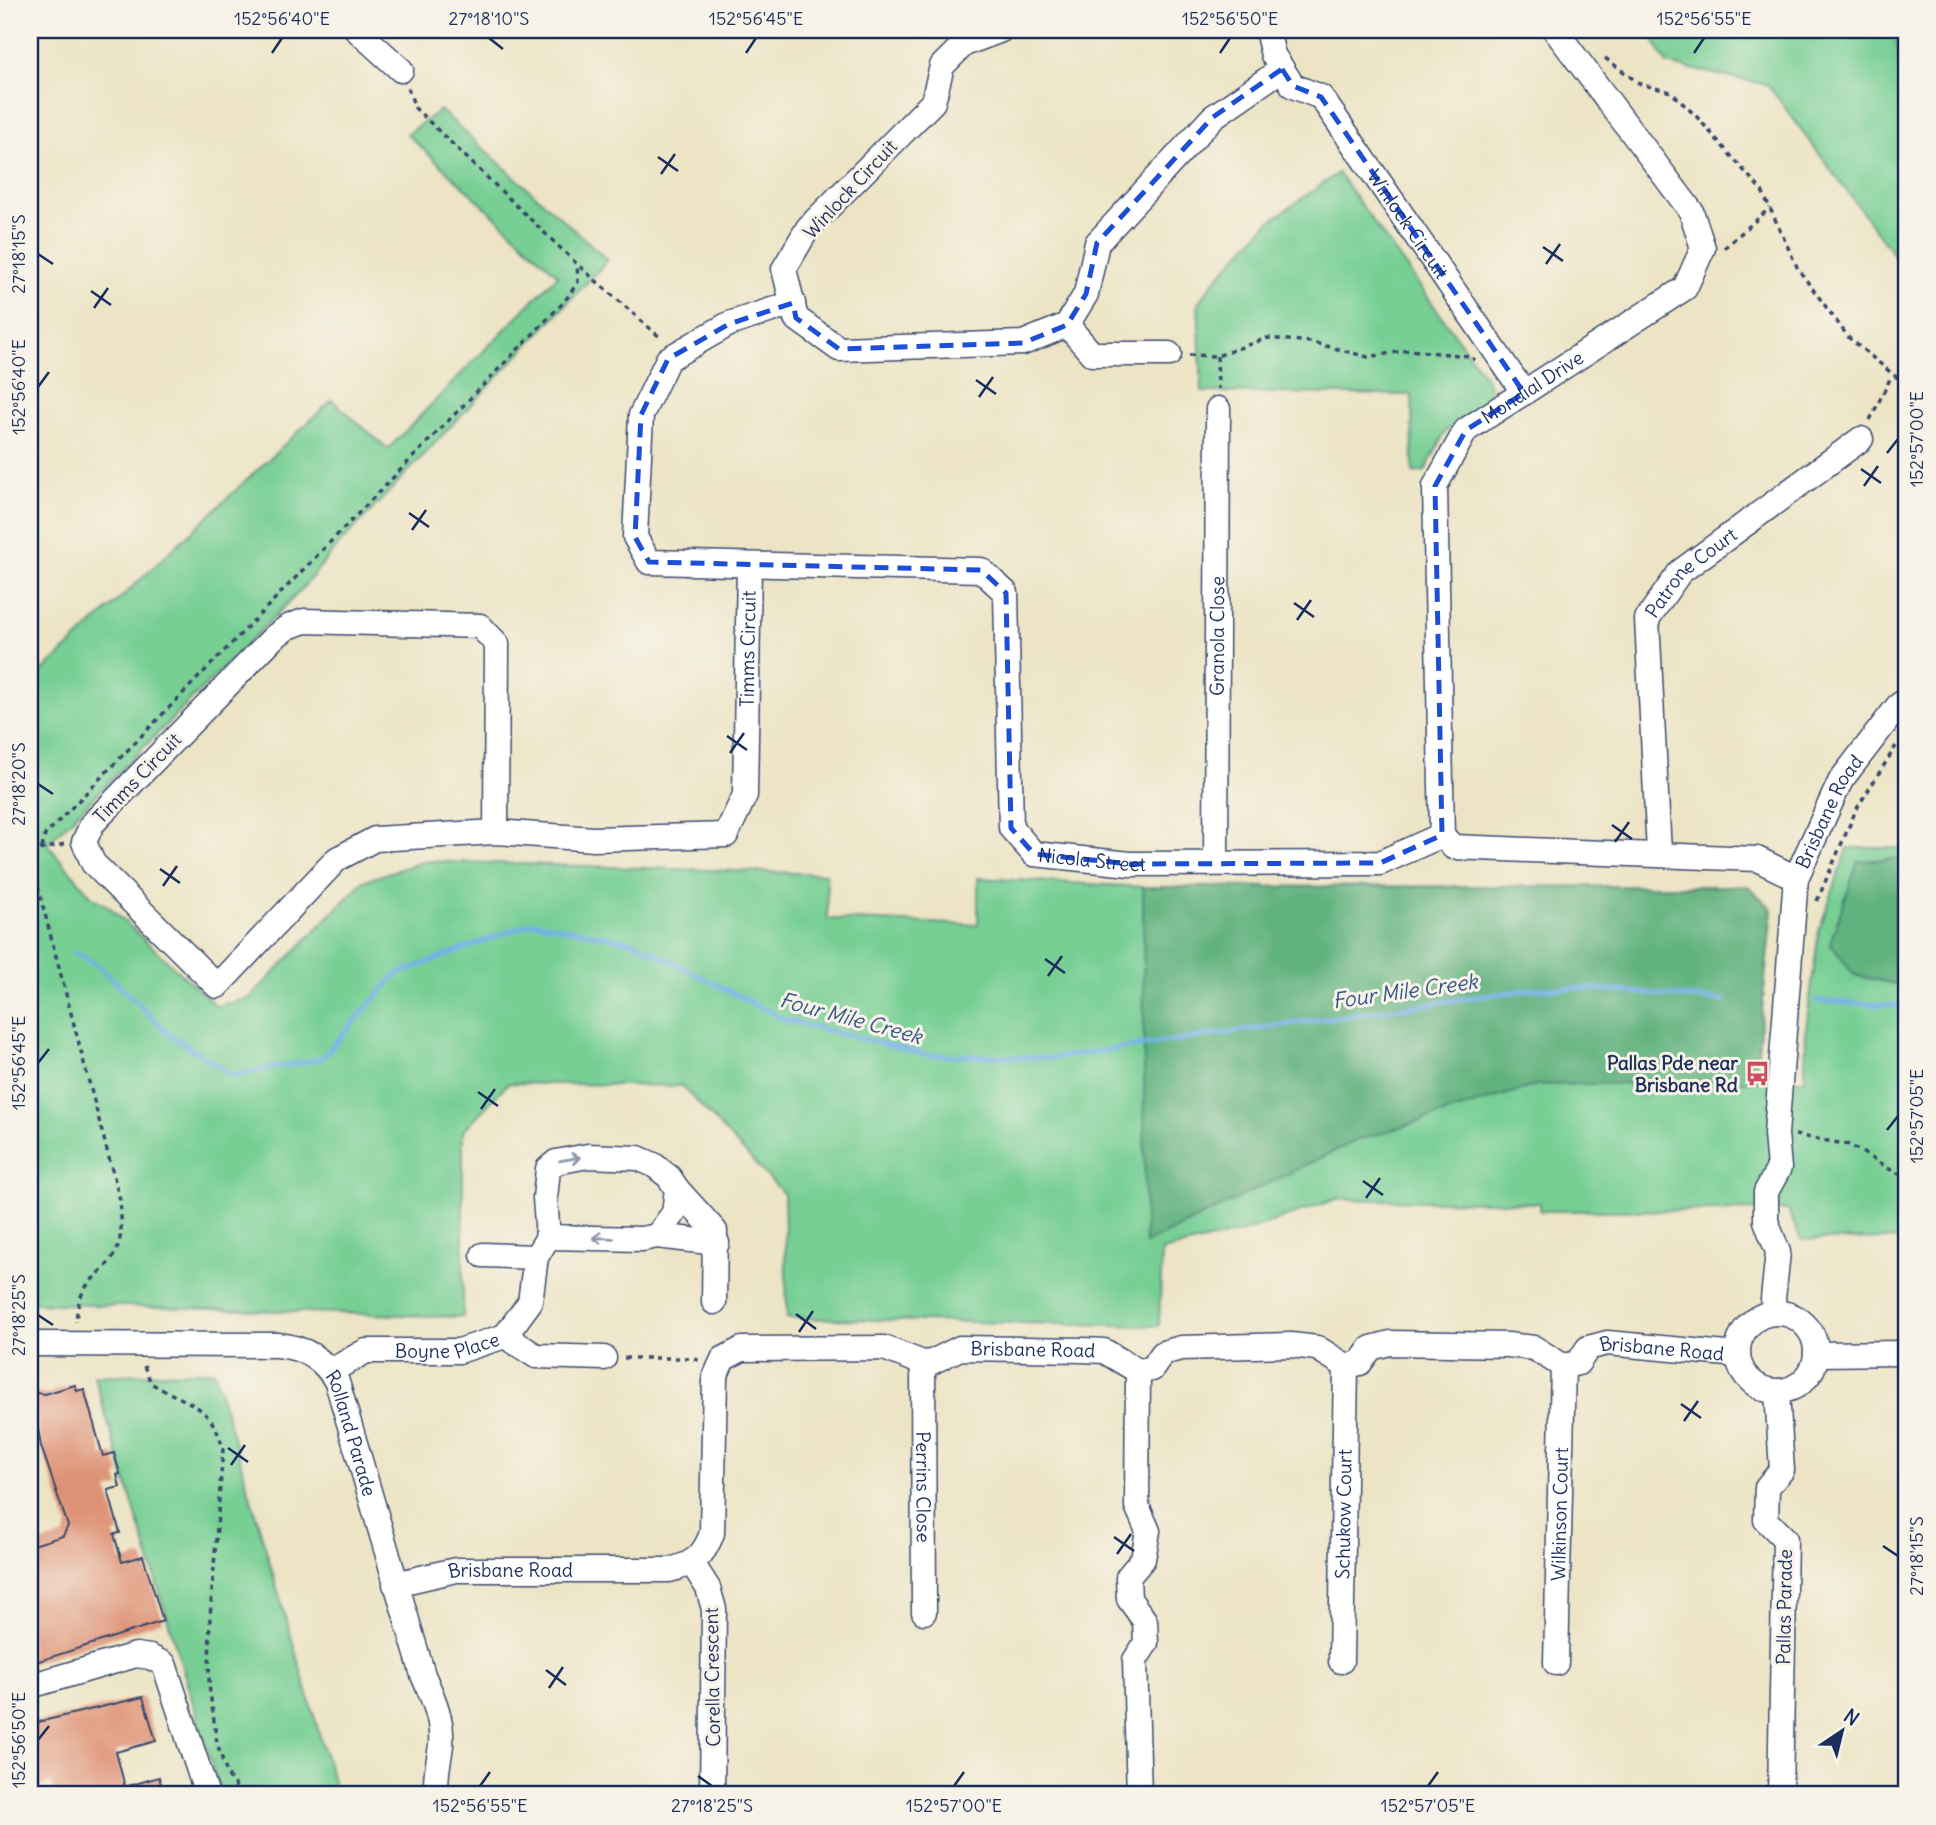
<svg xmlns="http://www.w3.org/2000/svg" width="1936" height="1825" viewBox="0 0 1936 1825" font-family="Delius,sans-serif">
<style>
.green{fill:#77cf94;stroke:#497f79;stroke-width:2}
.forest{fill:#61b27e;stroke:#3e706e;stroke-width:2}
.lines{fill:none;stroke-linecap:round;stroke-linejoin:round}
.stream{stroke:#75b1e7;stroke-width:5}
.building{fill:#de9275}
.minor-casing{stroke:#3a4a6d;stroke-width:27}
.path{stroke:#3a4a6d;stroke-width:3.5;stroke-dasharray:5 5;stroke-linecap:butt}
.minor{stroke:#fff;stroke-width:24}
.oneway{stroke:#8d97ae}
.marked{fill:none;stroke:#1d4ed8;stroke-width:5;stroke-dasharray:14 9;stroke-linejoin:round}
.ticks{fill:none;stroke:#1b2f5e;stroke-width:2.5}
.labels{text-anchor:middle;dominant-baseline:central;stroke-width:6;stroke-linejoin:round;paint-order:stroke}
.street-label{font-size:19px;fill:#1b2f5e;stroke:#f7f3e8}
.poi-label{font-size:19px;font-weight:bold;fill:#1b2f5e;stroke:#f7f3e8;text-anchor:end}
.water-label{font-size:21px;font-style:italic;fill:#365687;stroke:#f7f3e8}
.neatline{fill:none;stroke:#1b2f5e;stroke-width:2.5}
.ticks-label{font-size:18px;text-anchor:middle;fill:#1b2f5e}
</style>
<rect width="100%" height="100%" fill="#f7f3e8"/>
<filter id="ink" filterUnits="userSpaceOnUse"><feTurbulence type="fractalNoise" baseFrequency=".0143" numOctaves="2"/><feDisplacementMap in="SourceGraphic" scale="14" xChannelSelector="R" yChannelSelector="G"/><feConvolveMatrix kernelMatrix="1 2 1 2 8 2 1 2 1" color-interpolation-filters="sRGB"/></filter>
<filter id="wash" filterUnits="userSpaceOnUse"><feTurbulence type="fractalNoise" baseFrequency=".00686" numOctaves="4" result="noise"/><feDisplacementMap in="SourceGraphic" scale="28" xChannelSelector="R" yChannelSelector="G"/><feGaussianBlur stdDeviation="1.57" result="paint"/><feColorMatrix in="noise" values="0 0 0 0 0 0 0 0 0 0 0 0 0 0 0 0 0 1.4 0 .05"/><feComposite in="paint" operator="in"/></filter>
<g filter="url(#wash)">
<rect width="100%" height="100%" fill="#ece4c4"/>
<path class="green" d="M1648,30H1893L1906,82V271L1768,85L1667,64Z
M440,110L608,260L333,551L302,589L47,844L92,897L109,907L216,1006L250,998L363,881L425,861L826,874L828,919L978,925V878L1143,887L1748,886L1772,909L1755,1080H1805L1806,1029L1819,930L1848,848H1906V1239L1801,1240L1788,1210L1540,1211V1203L1336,1199L1250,1230L1162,1251L1159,1326L787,1318L784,1194L682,1086L508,1083L463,1131V1317L30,1303V683L332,400L388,449L558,275L407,134Z
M1338,173L1486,378L1490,390L1486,401L1445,432L1425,471L1413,473L1412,395L1202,392L1198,303L1214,281L1269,222Z
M214,1371L337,1795H221L94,1376Z"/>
<path class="forest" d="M1906,858V986L1854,975L1830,943L1858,861Z
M1748,886L1772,909L1755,1081L1537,1085L1355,1141L1145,1244L1143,887Z"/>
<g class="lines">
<path class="stream" d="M30,953L31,952
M75,953L99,966L170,1035L232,1075L321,1059L397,974L534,922L634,942L785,1020L928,1055L1053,1058L1532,989L1589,988L1725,1001
M1816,1001L1906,1006"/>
</g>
<g id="blocks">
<path class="building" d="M75,1385L77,1391L84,1389L103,1456L114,1453L120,1474L117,1475L120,1487L108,1490L120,1533L114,1534L122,1562L143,1556L163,1621L30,1664V1546L63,1536L68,1526L41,1446L35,1411L30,1410V1392L45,1394Z
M143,1697L156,1741L116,1752L125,1787L159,1777L164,1795H53L51,1783L30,1789V1724Z"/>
</g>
</g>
<g filter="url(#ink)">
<use href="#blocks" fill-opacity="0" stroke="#3a4a6d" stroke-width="2"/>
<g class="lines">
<defs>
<g id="minor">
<path d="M357,30L401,70"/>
<path id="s1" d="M1001,30L964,44L942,66L933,102L808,228L784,269L796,318L839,349L1023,343L1067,325L1086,294L1097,243L1213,117L1282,69L1293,86L1321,97L1524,393"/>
<path d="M1267,30L1273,55L1282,69"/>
<path id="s2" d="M793,303L729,324L668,359L641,415L635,537L649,562L981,570L1006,593L1011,828L1034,854L1130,864L1380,863L1442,835L1453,847L1757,859L1796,878"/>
<path d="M1067,325L1092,354H1169"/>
<path id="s3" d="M496,832L497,644L480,626L304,621L288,627L274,637L92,824L84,842L93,863L217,986L337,859L375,839L496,832L594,839L726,835L745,795L749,566"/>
<path id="s4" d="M1442,835L1435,486L1466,430L1685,288L1703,248L1691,211L1555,30"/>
<path id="s5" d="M1659,853L1647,619L1680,572L1861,439"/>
<path id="s6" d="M1216,862L1218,409"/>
<path d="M677,1189L715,1231L714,1302"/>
<path d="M657,1236L717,1243"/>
<path d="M483,1255L536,1257"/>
<path id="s7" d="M1775,1313L1773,1299L1778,1252L1766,1221V1192L1779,1168L1776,1134L1796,878L1841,780L1898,706L1906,700"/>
<circle cx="1777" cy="1352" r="39"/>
<path d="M505,1336L530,1302L536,1257L548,1237L545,1198L548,1169L556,1162L588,1156L638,1158L654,1165L669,1177L677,1189L674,1213L657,1236L642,1239L548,1237"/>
<path d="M505,1336L536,1356L604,1358"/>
<path id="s8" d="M30,1344L278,1345C305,1348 323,1358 337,1382L423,1675C433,1698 443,1719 441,1745C439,1762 434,1778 437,1795"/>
<path d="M1816,1354L1906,1353"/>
<path id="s9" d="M923,1363L924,1612"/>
<path id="s10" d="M331,1371L366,1351H459L505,1336"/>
<path d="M1138,1371L1137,1506L1148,1531L1143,1559L1128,1577L1129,1599L1145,1621L1146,1643L1135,1660L1139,1795"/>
<path d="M1777,1392L1782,1470L1767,1487L1766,1520L1785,1539L1780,1795"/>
<path d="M692,1563L708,1588L714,1609L712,1795"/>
<path id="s11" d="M395,1584L456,1570H669C693,1565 704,1556 712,1533L715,1377L723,1359L742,1349L884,1348L923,1363L932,1362L960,1348L1083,1350L1104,1351L1138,1371L1152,1369L1163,1353L1181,1348L1291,1345L1317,1348L1346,1366L1360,1363L1371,1348L1390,1343L1508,1345L1534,1348L1563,1366L1578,1363L1588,1348L1607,1343L1738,1355"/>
<path id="s12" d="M1341,1661L1346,1366"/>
<path id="s13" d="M1556,1663L1563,1366"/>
<path d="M30,1686L136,1655L150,1657L164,1664L207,1795"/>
</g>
</defs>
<use href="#minor" class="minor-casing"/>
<path class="path" d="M1584,30L1590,37
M1605,58L1640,84L1671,92L1697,117L1762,191L1798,269L1849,338L1906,385
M408,88L415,108L577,264L662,339
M1724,248L1770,208
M1189,355L1217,356L1267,338L1311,342L1368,357L1409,350L1469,356L1475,360
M1217,356L1218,389
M1870,420L1892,375
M42,848L45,835L564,302L578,282L577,264
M30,852L65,844
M30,857L120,1200C121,1216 123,1234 117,1249C102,1282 79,1274 76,1322
M1817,901L1856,810L1896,746
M1795,1135L1850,1145L1896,1173L1906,1175
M1796,1305L1806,1320L1822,1332
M624,1358H692L700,1361
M144,1366L151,1383C186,1405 211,1401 223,1449L210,1618L209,1685L217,1743L227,1774L241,1795
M396,1795L410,1786L414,1789"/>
<use href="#minor" class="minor"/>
</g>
<defs><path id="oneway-shaft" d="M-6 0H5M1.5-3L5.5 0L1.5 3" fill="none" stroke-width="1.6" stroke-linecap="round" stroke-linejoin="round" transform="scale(1.75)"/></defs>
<g class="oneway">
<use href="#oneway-shaft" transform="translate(570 1159) rotate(-10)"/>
<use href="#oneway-shaft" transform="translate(603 1238) rotate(-178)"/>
</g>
</g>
<path class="marked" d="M1282,69L1293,86L1321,97L1524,393L1466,430L1435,486L1442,835L1380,863L1130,864L1034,854L1011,828L1006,593L981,570L649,562L635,537L641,415L668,359L729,324L793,303L796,318L839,349L1023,343L1067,325L1086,294L1097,243L1213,117Z"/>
<path class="ticks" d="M489,38L503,49M272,53L282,38M746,53L756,38M1220,53L1230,38M1694,53L1704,38M658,157L678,171M661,174L675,154M1543,247L1563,261M38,254L53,264M1546,264L1560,244M91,291L111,305M94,308L108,288M976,380L996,394M38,387L49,372M979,397L993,377M1887,453L1898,439M1861,469L1881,483M1864,486L1878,466M409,513L429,527M412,530L426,510M1294,603L1314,617M1297,620L1311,600M727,736L747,750M730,753L744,733M38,784L53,794M1612,825L1632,839M1615,842L1629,822M160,869L180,883M163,886L177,866M1045,959L1065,973M1048,976L1062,956M38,1063L49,1049M478,1092L498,1106M481,1109L495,1089M1887,1130L1898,1116M1363,1181L1383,1195M1366,1198L1380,1178M796,1314L816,1329M38,1315L53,1325M799,1332L813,1311M1681,1404L1701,1418M1684,1421L1698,1401M228,1448L248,1462M231,1465L245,1445M1114,1537L1134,1551M1883,1546L1898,1556M1117,1554L1131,1534M546,1670L566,1685M549,1688L563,1667M38,1740L49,1726M698,1776L712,1786M480,1786L490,1772M954,1786L964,1772M1428,1786L1438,1772"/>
<defs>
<symbol id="bus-bare" viewBox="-9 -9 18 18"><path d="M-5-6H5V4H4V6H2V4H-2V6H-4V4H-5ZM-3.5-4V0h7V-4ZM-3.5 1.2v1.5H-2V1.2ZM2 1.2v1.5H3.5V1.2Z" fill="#d1495b" stroke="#f7f3e8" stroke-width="2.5" paint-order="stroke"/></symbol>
</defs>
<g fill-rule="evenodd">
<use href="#bus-bare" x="1740" y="1056" width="35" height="35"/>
</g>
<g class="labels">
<g class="street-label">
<text transform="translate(850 189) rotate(-47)">Winlock Circuit</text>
<text stroke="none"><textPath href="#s1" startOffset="1216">Winlock Circuit</textPath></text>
<text stroke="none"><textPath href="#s4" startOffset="492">Mondial Drive</textPath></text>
<text stroke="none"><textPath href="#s5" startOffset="299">Patrone Court</textPath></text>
<text stroke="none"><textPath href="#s6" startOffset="226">Granola Close</textPath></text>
<text stroke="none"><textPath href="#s3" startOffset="1661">Timms Circuit</textPath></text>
<text transform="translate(137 778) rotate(-46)">Timms Circuit</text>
<text stroke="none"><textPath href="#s7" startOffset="516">Brisbane Road</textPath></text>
<text stroke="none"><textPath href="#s2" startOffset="1045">Nicola Street</textPath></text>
<text stroke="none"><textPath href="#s10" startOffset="122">Boyne Place</textPath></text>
<text stroke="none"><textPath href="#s11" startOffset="830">Brisbane Road</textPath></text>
<text stroke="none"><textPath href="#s11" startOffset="1502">Brisbane Road</textPath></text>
<text stroke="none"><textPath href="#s8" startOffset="374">Rolland Parade</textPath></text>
<text stroke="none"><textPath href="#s9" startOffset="124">Perrins Close</textPath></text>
<text stroke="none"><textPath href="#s12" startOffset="147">Schukow Court</textPath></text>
<text stroke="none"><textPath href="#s13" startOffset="149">Wilkinson Court</textPath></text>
<text stroke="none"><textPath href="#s11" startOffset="117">Brisbane Road</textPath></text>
<text transform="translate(1784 1607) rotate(-89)">Pallas Parade</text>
<text transform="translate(712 1677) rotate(-91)">Corella Crescent</text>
</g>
<g class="poi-label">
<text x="1738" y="1063">Pallas Pde near<tspan x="1738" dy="22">Brisbane Rd</tspan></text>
</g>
<g class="water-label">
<text transform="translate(1405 991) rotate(-8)">Four Mile Creek</text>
<text transform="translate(851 1018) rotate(15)">Four Mile Creek</text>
</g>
</g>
<rect width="1936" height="1825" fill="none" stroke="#f7f3e8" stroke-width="77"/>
<g transform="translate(1842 1731) rotate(35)" stroke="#f7f3e8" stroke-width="5" paint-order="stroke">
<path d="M0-5L12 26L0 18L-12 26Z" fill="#1b2f5e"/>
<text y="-10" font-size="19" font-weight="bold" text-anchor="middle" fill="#1b2f5e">N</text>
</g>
<rect x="38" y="38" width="1860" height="1748" class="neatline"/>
<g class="ticks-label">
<text x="282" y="25">152°56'40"E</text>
<text x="489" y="25">27°18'10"S</text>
<text x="756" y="25">152°56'45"E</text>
<text x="1230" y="25">152°56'50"E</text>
<text x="1704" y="25">152°56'55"E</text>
<text transform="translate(19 254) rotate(-90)" y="6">27°18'15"S</text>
<text transform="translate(19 387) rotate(-90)" y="6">152°56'40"E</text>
<text transform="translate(1917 439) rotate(-90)" y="6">152°57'00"E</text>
<text transform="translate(19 784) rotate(-90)" y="6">27°18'20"S</text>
<text transform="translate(19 1063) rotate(-90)" y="6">152°56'45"E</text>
<text transform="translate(1917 1116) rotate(-90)" y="6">152°57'05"E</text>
<text transform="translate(19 1315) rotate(-90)" y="6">27°18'25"S</text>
<text transform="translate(1917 1556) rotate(-90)" y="6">27°18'15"S</text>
<text transform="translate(19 1740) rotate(-90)" y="6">152°56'50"E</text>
<text x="480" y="1812">152°56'55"E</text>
<text x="712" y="1812">27°18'25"S</text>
<text x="954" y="1812">152°57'00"E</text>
<text x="1428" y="1812">152°57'05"E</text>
</g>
</svg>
